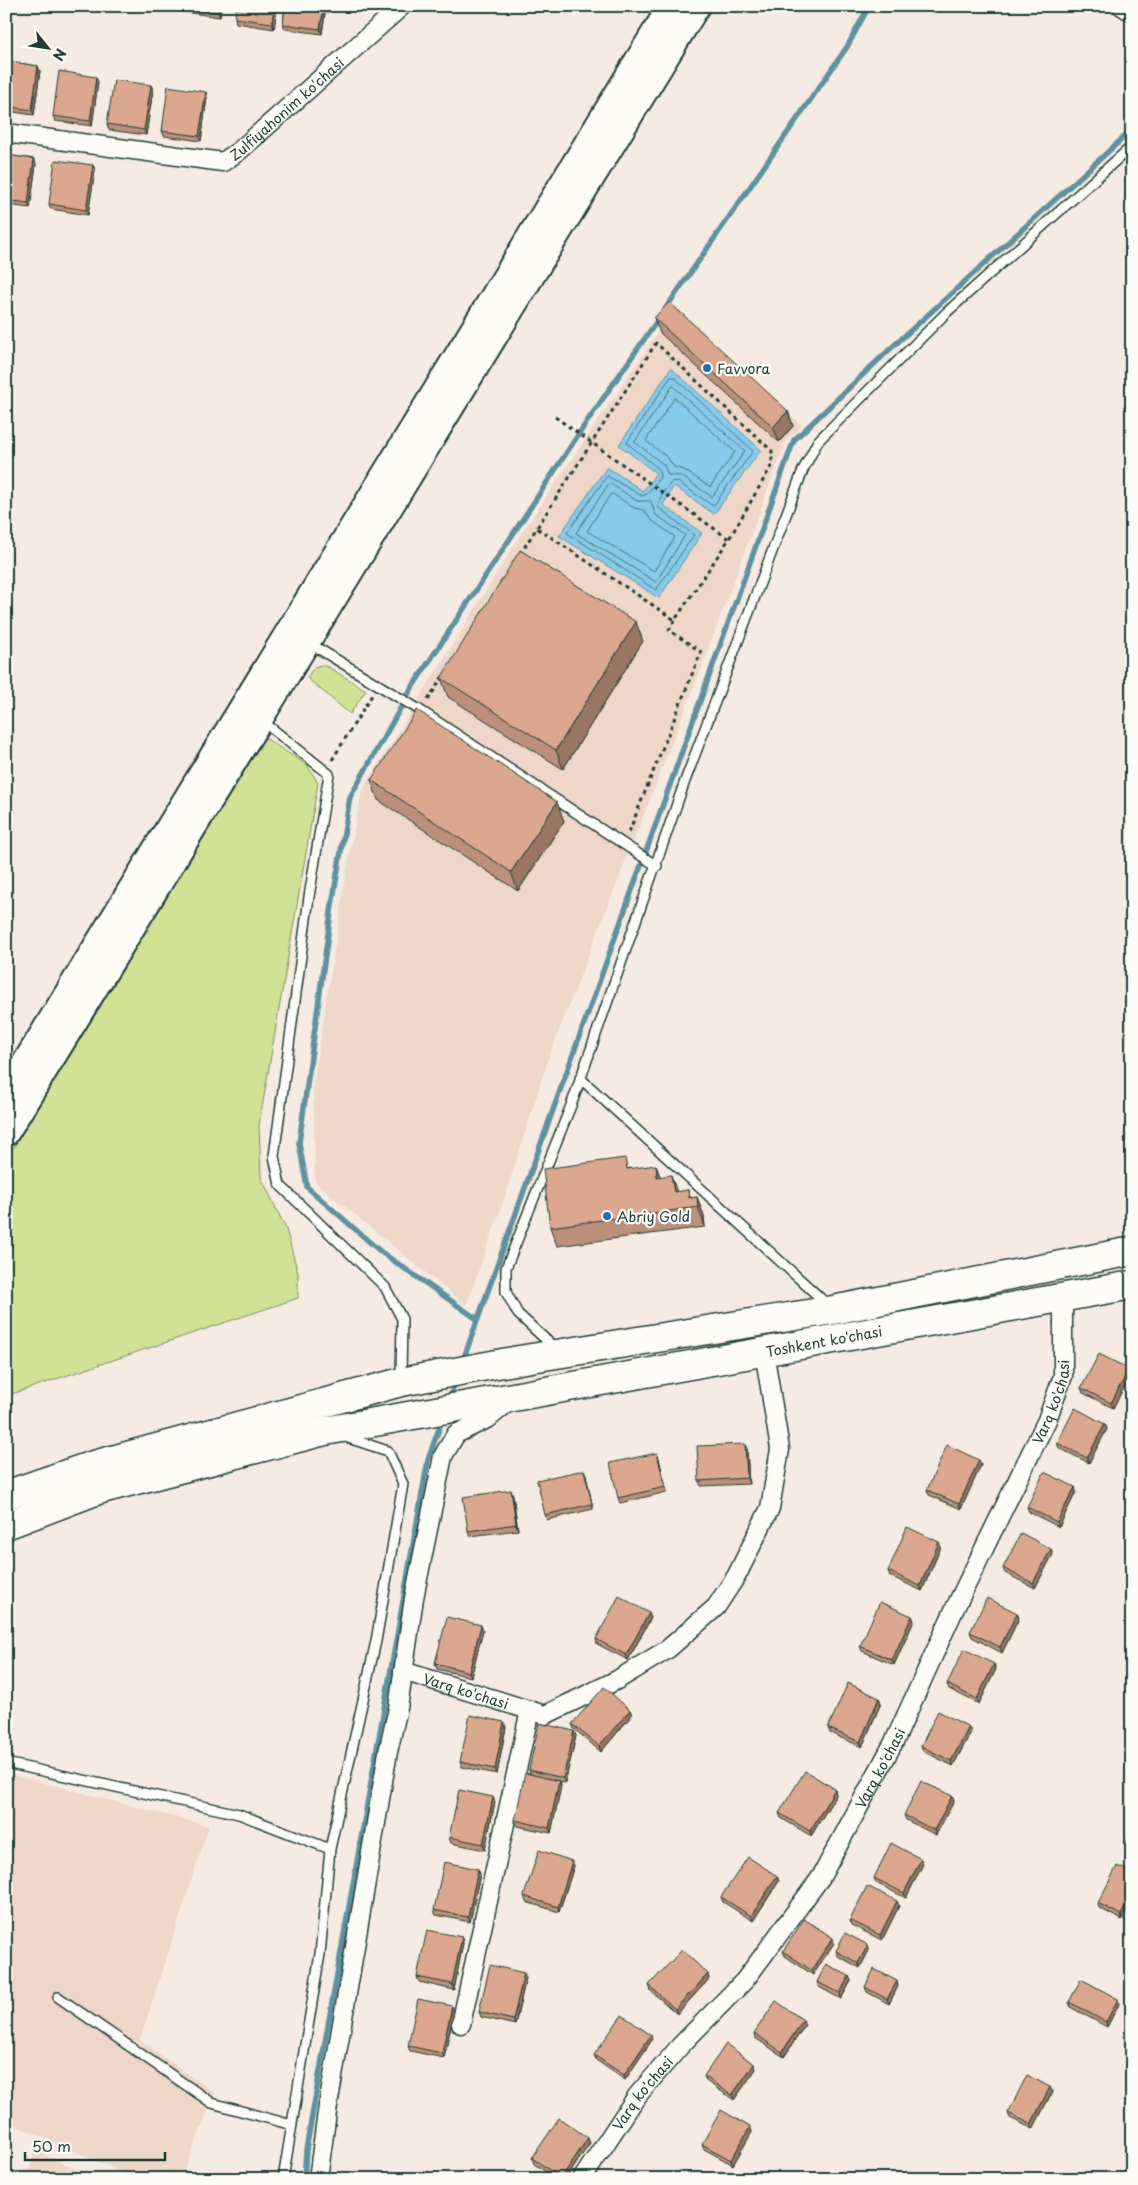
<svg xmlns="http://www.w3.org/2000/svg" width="1138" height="2185" viewBox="0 0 1138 2185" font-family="'Playpen Sans',sans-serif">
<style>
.built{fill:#eed7c9}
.green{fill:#d1e296;stroke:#789065}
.water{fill:#88caea;stroke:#5e92a1}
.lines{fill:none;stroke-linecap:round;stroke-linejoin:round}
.shore{stroke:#49757d;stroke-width:1}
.stream{stroke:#5e92a1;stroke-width:5.5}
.service-casing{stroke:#1f3d34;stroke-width:12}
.minor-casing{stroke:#1f3d34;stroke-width:21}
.secondary-casing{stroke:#1f3d34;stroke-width:29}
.trunk-casing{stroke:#1f3d34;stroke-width:31}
.path{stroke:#1f3d34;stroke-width:3;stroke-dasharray:4 4;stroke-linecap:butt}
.service{stroke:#fdfcf7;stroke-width:9}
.minor{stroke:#fdfcf7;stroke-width:18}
.secondary{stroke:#fdfcf7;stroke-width:25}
.trunk{stroke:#fdfcf7;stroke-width:28}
.wall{fill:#bc907b;stroke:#1f3d34}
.shaded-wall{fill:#997664;stroke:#1f3d34}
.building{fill:#dba88f;stroke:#1f3d34}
.poi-dot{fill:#1f6fb2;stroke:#fdfcf7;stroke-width:2}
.labels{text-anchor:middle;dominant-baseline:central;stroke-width:4.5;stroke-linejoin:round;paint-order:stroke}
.street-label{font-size:14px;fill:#1f3d34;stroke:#fdfcf7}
.poi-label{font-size:14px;fill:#1f3d34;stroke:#fdfcf7;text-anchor:start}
</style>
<rect width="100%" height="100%" fill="#f6ebe2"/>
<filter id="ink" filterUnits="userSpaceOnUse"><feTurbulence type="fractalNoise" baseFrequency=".02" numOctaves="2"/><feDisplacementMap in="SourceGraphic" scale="10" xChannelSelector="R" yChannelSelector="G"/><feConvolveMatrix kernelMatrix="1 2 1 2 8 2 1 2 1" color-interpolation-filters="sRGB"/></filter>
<g filter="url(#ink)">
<path class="built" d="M676,306L802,426L786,441L697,679L549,1056L505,1197L466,1306L315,1182L313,1087L348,862L362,791L521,534Z
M6,1773L209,1826L140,2040L215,2093L181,2179H137L6,2121Z
M35,2150L86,2174L87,2179H26Z"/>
<path class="green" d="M321,665L328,667L366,690L350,714L307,678L314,667Z
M265,738L307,765L318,783L259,1125L261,1177L286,1229L298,1273V1298L6,1396V1160Z"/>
<path class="water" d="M671,368L761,450L714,514L674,486L663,505L702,533L659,598L559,536L607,467L643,491L656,473L619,445Z"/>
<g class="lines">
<path class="shore" d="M671,377H674L753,451L713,506L678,482L673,481C667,486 658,499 658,507L694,535L656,590L567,533L607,476L642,496L647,494L660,477L659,469L627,443Z
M673,386L745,451L712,497L681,476L668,475L664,465L635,442Z
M675,398L735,452L710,487L684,470L674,467L668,458L646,441Z
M611,484L637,501H651L655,514L685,535L656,582L576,533L608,485Z
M613,494L634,508L644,510L650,519L675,537L654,571L587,531L610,495Z"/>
<path class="stream" d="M666,308L847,47L869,6
M477,1319L381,1252L307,1187L299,1143L332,905L350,797L413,686L588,420L659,318
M462,1363L794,440L889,350L1132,130
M449,1401L456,1379
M304,2179L306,2150L428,1460L443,1417"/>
<defs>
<path id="service" d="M309,643L418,709L657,866
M261,720L329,774L309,897L274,1156L280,1185L385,1287L402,1319L401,1379
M580,1078L829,1306
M555,1348L518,1314L506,1292V1268L572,1103L685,781L803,470L818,441L947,312L1132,146
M6,1763L239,1814L330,1849
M58,1997L212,2103L292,2125
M283,2179L320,1954L330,1849L376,1641L403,1484L388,1451L342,1436"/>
<g id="minor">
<path d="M1122,6L1132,12"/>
<path id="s1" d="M6,133L223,162L239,151L402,6"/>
<path id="s2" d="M403,1671L545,1715L617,1680L668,1649L716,1607L737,1575L770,1508L780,1449L764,1351"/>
<path d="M461,2024L530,1710"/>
<path d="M318,2179L327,2112L388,1752L398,1708L414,1598L443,1456L456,1434L489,1418L512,1399"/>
<path id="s3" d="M582,2179L637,2096L681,2045L745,1980L821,1877L895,1740L954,1610L1047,1420L1063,1376V1298"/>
</g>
<path id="secondary" d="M6,1094L671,6
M6,1133L697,6"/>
<g id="trunk">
<path d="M6,1495L90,1466L401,1382L519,1360L833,1310L1132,1251"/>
<path id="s4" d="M6,1525L98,1490L325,1431L1132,1285"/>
</g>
</defs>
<use href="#service" class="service-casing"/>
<use href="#minor" class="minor-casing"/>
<use href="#secondary" class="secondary-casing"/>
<use href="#trunk" class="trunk-casing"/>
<path class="path" d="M555,417L729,539
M520,554C565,484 611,413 656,343L772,451V465L729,539L675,620L537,528
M428,700L443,676
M332,760L372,695
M629,832L701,652L669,630L675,620"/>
<use href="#service" class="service"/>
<use href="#minor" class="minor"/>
<use href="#secondary" class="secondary"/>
<use href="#trunk" class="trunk"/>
</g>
<path class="wall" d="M148,6H163V8Z
M181,6H221L220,17L183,12Z
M277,6L274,29L236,23L235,18Z
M285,6H326L322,34L285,29L283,24Z
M6,61L38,66L40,71L34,115L6,111Z
M98,82L92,126L55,121L53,116Z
M151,85L153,90L146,135L109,130L107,124Z
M207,97L201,141L164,136L162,131Z
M6,155L34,159L36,164L30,208L6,205Z
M93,165L95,170L88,215L51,209L49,204Z
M654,318L788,411L793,426L779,442L660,333Z
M643,641L563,769L448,697L441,678Z
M371,780L564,821L518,891L378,800Z
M629,1168L660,1176L677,1192L688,1190L691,1198L697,1197L704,1216L705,1227L557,1246L550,1227Z
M1129,1369L1131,1374L1113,1408L1083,1393L1081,1388Z
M1105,1424L1107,1429L1089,1463L1059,1448L1057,1443Z
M747,1449L749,1484L701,1486L699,1481Z
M657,1453L667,1492L620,1503L618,1498Z
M981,1465L961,1509L929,1495L927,1490Z
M584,1470L586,1475L593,1509L547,1520L545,1515Z
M1075,1487L1076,1492L1059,1527L1029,1512L1027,1507Z
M511,1490L513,1495L518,1530L470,1536L468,1531Z
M941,1547L922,1591L890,1576L888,1571Z
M1053,1554L1035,1588L1005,1573L1003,1568Z
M1017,1613L1019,1618L1002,1653L972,1637L970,1632Z
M912,1616L914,1621L894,1665L862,1651L860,1646Z
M651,1618L628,1660L597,1644L596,1639Z
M481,1625L483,1630L471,1677L437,1669L435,1663Z
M994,1664L996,1669L979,1704L949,1689L947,1684Z
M879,1698L881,1703L862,1747L830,1733L828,1728Z
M630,1710L632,1715L601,1752L574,1729L572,1724Z
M506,1727L497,1774L462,1767L460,1762Z
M574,1731L576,1736L565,1783L560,1782L561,1786L551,1833L517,1826L515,1820L530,1774L529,1770Z
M971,1732L953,1766L923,1751L921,1746Z
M835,1789L836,1795L811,1836L781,1818L779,1813Z
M952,1796L954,1801L936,1835L906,1820L904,1815Z
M495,1802L485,1850L451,1843L449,1837Z
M1132,1831V1849L1128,1847L1126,1842Z
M572,1861L574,1866L559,1912L526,1902L524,1896Z
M923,1864L906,1898L876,1883L874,1878Z
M478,1869L480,1874L470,1922L436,1915L434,1910Z
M1132,1873V1901L1122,1920L1099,1908L1098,1903Z
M777,1876L779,1881L753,1921L723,1902L721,1897Z
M899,1906L882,1940L851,1925L850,1920Z
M463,1943L454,1990L419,1982L417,1977Z
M834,1943L813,1975L785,1956L783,1951Z
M868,1945L869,1950L860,1968L838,1956L836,1951Z
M708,1974L709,1979L677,2014L651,1991L649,1985Z
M849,1976L851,1981L841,1999L819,1987L817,1982Z
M526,1978L515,2025L481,2017L479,2012Z
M898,1986L889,2004L867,1992L865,1987Z
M1069,2002L1119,2004L1107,2027L1070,2007Z
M454,2011L444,2058L410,2051L408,2046Z
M805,2025L784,2057L755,2038L754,2033Z
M652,2040L625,2080L596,2060L594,2055Z
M756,2069L734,2100L706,2081L704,2076Z
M1050,2087L1052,2092L1033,2129L1010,2118L1008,2113Z
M750,2127L752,2132L733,2165L704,2149L702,2144Z
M590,2143L566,2179H557L534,2164L532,2158Z"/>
<path class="shaded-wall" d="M219,6H221L220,17L218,12Z
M274,6H277L274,29L272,23Z
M324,6H326L322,34L320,29Z
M38,66L40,71L34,115L32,110Z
M96,77L98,82L92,126L90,121Z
M151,85L153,90L146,135L144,130Z
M206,92L207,97L201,141L199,136Z
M34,159L36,164L30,208L28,203Z
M93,165L95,170L88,215L86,210Z
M788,411L793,426L779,442L773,427Z
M636,622L643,641L563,769L556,750Z
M557,802L564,821L518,891L511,872Z
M656,1165L663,1184L657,1177Z
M671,1175L678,1195L674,1192Z
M697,1197L704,1216L705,1227L698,1207Z
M1129,1369L1131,1374L1113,1408L1111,1403Z
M1105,1424L1107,1429L1089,1463L1087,1458Z
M745,1444L747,1449L749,1484L747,1478Z
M657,1453L659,1458L667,1492L665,1487Z
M979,1460L981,1465L961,1509L959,1504Z
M584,1470L586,1475L593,1509L592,1504Z
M1075,1487L1076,1492L1059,1527L1057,1522Z
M511,1490L513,1495L518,1530L516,1524Z
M939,1542L941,1547L922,1591L920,1586Z
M1051,1549L1053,1554L1035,1588L1033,1583Z
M649,1613L651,1618L628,1660L626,1655Z
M1017,1613L1019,1618L1002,1653L1000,1647Z
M912,1616L914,1621L894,1665L892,1660Z
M481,1625L483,1630L471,1677L469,1672Z
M994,1664L996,1669L979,1704L977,1699Z
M879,1698L881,1703L862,1747L860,1742Z
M630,1710L632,1715L601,1752L599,1746Z
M504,1722L506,1727L497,1774L495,1769Z
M969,1727L971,1732L953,1766L951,1761Z
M574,1731L576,1736L565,1783L563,1778Z
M559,1781L561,1786L551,1833L549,1828Z
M835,1789L836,1795L811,1836L810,1831Z
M952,1796L954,1801L936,1835L934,1830Z
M493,1797L495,1802L485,1850L483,1844Z
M921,1859L923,1864L906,1898L904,1893Z
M572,1861L574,1866L559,1912L558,1907Z
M478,1869L480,1874L470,1922L468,1917Z
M777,1876L779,1881L753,1921L751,1916Z
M1132,1893V1901L1122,1920L1121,1915Z
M897,1901L899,1906L882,1940L880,1935Z
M462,1937L463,1943L454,1990L452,1984Z
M833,1938L834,1943L813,1975L811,1970Z
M868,1945L869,1950L860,1968L858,1963Z
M524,1973L526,1978L515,2025L513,2020Z
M708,1974L709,1979L677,2014L675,2009Z
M849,1976L851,1981L841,1999L840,1993Z
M897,1981L898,1986L889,2004L887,1999Z
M1118,1999L1119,2004L1107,2027L1106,2022Z
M452,2006L454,2011L444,2058L442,2053Z
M803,2020L805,2025L784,2057L782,2052Z
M651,2035L652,2040L625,2080L624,2075Z
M754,2064L756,2069L734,2100L732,2095Z
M1050,2087L1052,2092L1033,2129L1031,2124Z
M750,2127L752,2132L733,2165L731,2160Z
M588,2138L590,2143L566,2179H562L561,2178Z"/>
<path class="building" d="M181,6H219L218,12Z
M236,6H274L272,23L235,18Z
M285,6H324L320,29L283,24Z
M6,61L38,66L32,110L6,106Z
M59,71L96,77L90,121L53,116Z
M114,80L151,85L144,130L107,124Z
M168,86L206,92L199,136L162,131Z
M6,155L34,159L28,203L6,200Z
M55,160L93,165L86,210L49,204Z
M669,302L788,411L773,427L654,318Z
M520,550L636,622L556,750L441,678Z
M417,710L557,802L511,872L371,780Z
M625,1158L627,1169L656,1165L657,1177L671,1175L674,1192L688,1190L689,1198L697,1197L698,1207L550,1227L543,1169Z
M1099,1354L1129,1369L1111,1403L1081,1388Z
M1075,1408L1105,1424L1087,1458L1057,1443Z
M745,1444L747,1478L699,1481L697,1446Z
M947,1445L979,1460L959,1504L927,1490Z
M657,1453L665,1487L618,1498L610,1463Z
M584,1470L592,1504L545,1515L537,1480Z
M1044,1472L1075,1487L1057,1522L1027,1507Z
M511,1490L516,1524L468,1531L463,1497Z
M907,1527L939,1542L920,1586L888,1571Z
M1021,1533L1051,1549L1033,1583L1003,1568Z
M619,1596L649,1613L626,1655L596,1639Z
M987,1598L1017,1613L1000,1647L970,1632Z
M880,1602L912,1616L892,1660L860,1646Z
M447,1617L481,1625L469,1672L435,1663Z
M964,1649L994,1664L977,1699L947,1684Z
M848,1683L879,1698L860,1742L828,1728Z
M604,1687L630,1710L599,1746L572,1724Z
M938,1711L969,1727L951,1761L921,1746Z
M470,1715L504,1722L495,1769L460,1762Z
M539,1723L574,1731L563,1778L529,1770Z
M805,1771L835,1789L810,1831L779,1813Z
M525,1773L559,1781L549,1828L515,1820Z
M921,1781L952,1796L934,1830L904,1815Z
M459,1790L493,1797L483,1844L449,1837Z
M1132,1831V1845L1126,1842Z
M891,1843L921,1859L904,1893L874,1878Z
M539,1850L572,1861L558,1907L524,1896Z
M748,1857L777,1876L751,1916L721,1897Z
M444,1862L478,1869L468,1917L434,1910Z
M1117,1866L1132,1873V1893L1121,1915L1098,1903Z
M867,1886L897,1901L880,1935L850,1920Z
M804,1919L833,1938L811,1970L783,1951Z
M427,1930L462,1937L452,1984L417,1977Z
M845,1933L868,1945L858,1963L836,1951Z
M682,1950L708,1974L675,2009L649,1985Z
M826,1964L849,1976L840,1993L817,1982Z
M490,1965L524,1973L513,2020L479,2012Z
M874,1969L897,1981L887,1999L865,1987Z
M1081,1979L1118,1999L1106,2022L1069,2002Z
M418,1999L452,2006L442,2053L408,2046Z
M776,2001L803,2020L782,2052L754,2033Z
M622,2015L651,2035L624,2075L594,2055Z
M726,2044L754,2064L732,2095L704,2076Z
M1027,2075L1050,2087L1031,2124L1008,2113Z
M721,2110L750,2127L731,2160L702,2144Z
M559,2118L588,2138L561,2178L532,2158Z"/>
</g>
<g class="poi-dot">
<circle cx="707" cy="368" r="5"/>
<circle cx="607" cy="1216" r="5"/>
</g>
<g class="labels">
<g class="street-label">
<text stroke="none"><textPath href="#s1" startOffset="302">Zulfiyahonim ko'chasi</textPath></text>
<text stroke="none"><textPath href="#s4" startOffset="840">Toshkent ko'chasi</textPath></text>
<text stroke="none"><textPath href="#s3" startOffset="915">Varq ko'chasi</textPath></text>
<text stroke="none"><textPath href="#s2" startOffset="66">Varq ko'chasi</textPath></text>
<text stroke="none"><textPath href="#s3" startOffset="510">Varq ko'chasi</textPath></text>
<text stroke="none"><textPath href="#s3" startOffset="105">Varq ko'chasi</textPath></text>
</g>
<g class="poi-label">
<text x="717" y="368">Favvora</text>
<text x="617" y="1216">Abriy Gold</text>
</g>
</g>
<rect width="1138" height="2185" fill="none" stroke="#fdfcf7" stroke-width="25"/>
<rect x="12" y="12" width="1113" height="2160" fill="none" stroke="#1f3d34" stroke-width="2" filter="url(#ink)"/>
<g transform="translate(48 48) rotate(120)" stroke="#fdfcf7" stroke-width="4" paint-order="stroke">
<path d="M0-4L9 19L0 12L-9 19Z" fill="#1f3d34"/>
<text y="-8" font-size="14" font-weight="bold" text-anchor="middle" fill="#1f3d34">N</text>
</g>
<path d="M25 2152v8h140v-8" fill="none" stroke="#1f3d34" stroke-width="2.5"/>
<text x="32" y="2152" font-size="15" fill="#1f3d34" stroke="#fdfcf7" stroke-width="4" paint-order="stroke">50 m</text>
</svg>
